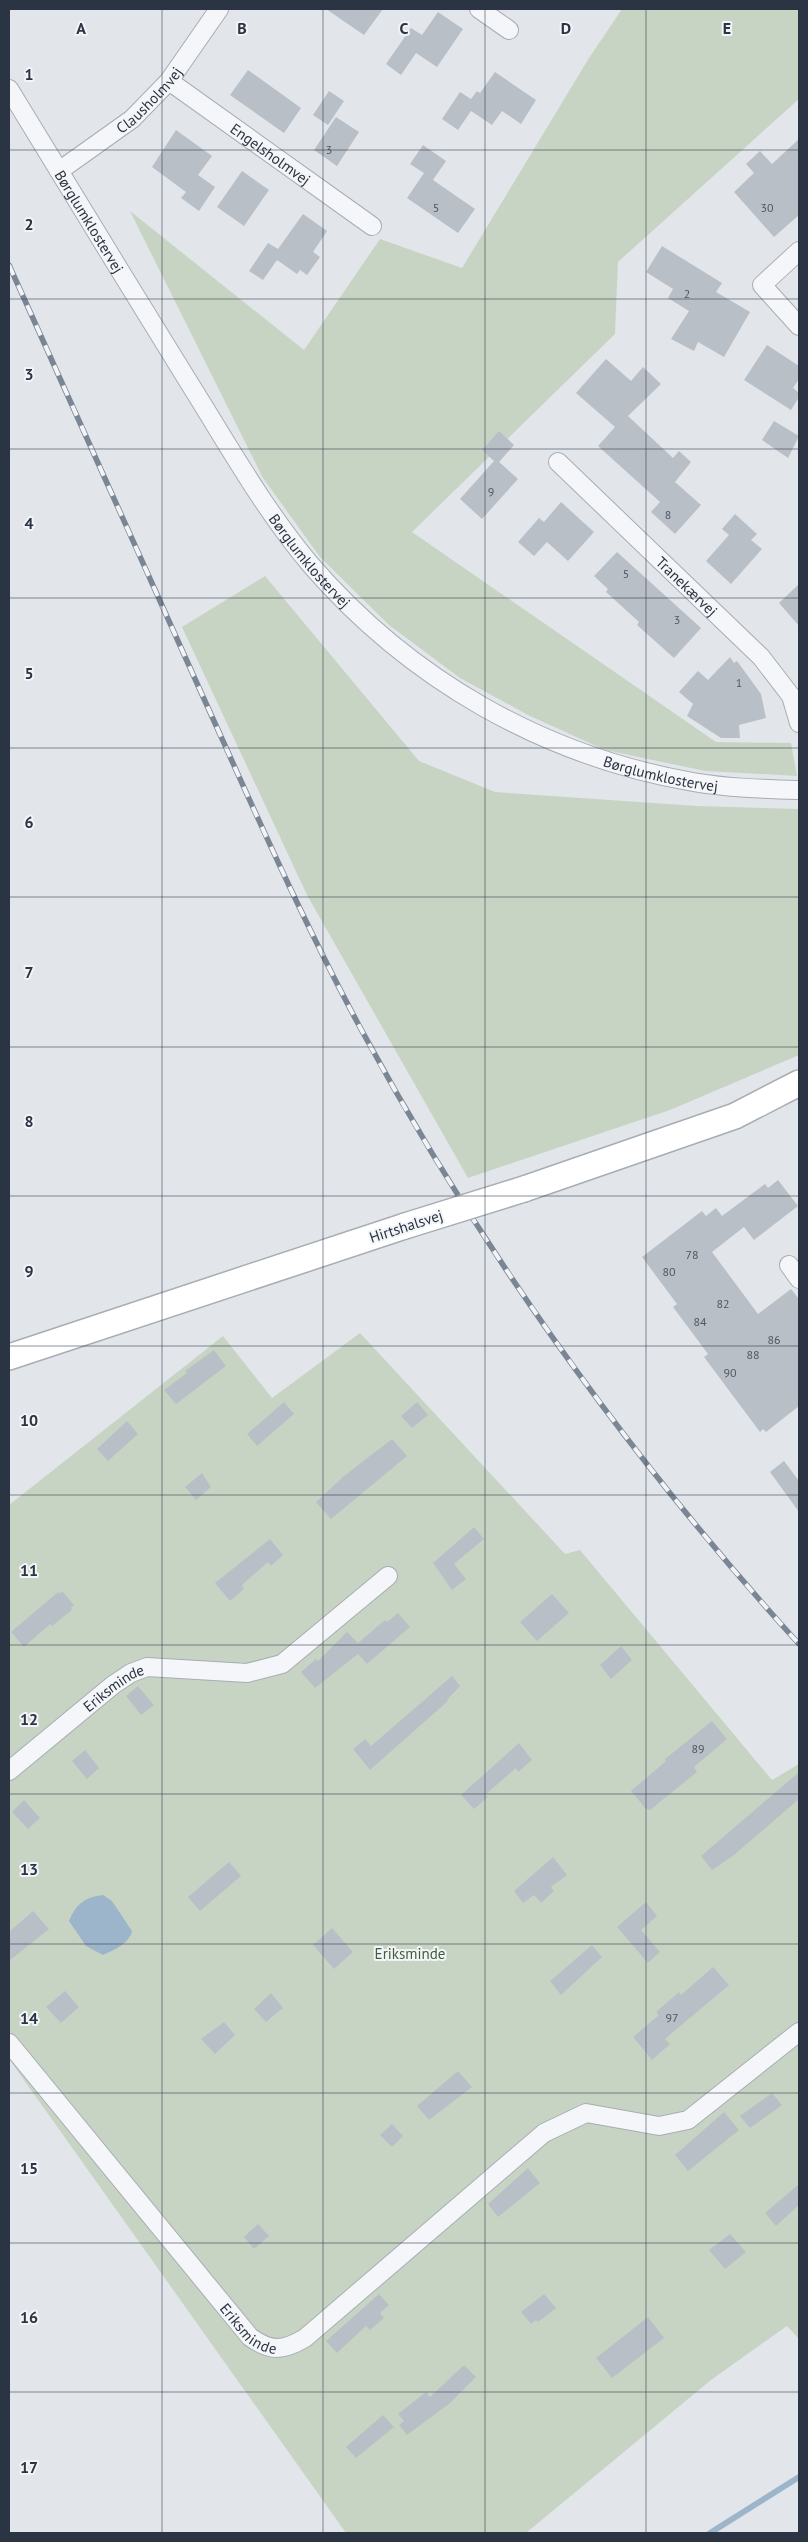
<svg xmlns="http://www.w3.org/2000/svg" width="808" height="2542" viewBox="0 0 808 2542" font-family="'PT Sans',sans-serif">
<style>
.green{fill:#c8d4c3}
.water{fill:#9db5ca}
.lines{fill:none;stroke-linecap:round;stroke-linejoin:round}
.stream{stroke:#9db5ca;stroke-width:6}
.building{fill:#b9bfc7}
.street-casing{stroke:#a7adb4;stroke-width:20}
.secondary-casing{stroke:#a7adb4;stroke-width:28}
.street{stroke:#f5f6f9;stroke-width:18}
.secondary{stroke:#fff;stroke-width:25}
.rail-casing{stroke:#7b8694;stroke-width:5.5}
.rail{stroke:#f2f4f8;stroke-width:4;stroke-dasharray:11;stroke-linecap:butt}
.secondary-bridge-casing{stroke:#a7adb4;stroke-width:28;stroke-linecap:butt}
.secondary-bridge{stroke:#fff;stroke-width:25}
.grid{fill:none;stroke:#2a3442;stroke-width:1;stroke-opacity:0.55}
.labels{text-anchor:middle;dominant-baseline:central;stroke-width:4;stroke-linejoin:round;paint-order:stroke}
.number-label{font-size:12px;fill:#4e5763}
.street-label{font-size:15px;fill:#2a3442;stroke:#f2f4f8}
.park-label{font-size:15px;fill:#405e37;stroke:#f2f4f8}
.grid-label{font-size:16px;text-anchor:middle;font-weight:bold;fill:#2a3442;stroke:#f2f4f8;stroke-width:4;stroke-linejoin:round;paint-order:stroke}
</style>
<rect width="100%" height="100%" fill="#e2e6ea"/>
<path class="green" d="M622,9H799V99L618,262L615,334L412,532L716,742L791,743L797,776L705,771L605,750L530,716L460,678L389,625L320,557L263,478L130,211L304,350L380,239L462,268L589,58Z
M265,576L419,761L495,792L697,806L799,809V1055L670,1110L468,1178L307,895L182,627Z
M360,1333L565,1554L580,1550L772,1780L799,1764V2339L787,2326L711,2380L526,2533H346L9,2059V1505L223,1336L272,1398Z"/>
<path class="water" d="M103,1895L112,1901L132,1931C129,1944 114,1950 103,1955L86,1946L69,1921C76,1904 85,1897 103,1895Z"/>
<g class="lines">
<path class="stream" d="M710,2533L799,2477"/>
</g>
<path class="building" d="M326,9H383L364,35Z
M438,12L463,29L437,67L416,53L401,75L386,64L411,28L422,35Z
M248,70L301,108L284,133L230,95Z
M495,72L536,100L521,124L502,111L492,125L471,111L458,130L442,119L460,92L471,99L477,91L480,93Z
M329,91L344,101L328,125L313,115Z
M336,117L359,132L337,166L314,150Z
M176,130L212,156L198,175L215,187L199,211L181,198L186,192L152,167Z
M799,139V215L774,237L734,192L754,173L746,164L760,151L772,164Z
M423,145L446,161L433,180L475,209L458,233L407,198L424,173L410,164Z
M242,171L269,190L244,226L217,207Z
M303,214L327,231L313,252L320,257L307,275L300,270L297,274L277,260L263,280L249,271L268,243L278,249Z
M662,246L722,283L716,292L750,312L724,357L698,342L694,351L671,339L689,311L668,298L673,289L646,272Z
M767,345L799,366V379L793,388L799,393V397L791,410L744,380Z
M606,359L631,381L643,367L661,384L628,416L673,458L679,451L691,462L675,482L701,505L675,534L651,512L660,502L598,446L615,427L576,393Z
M774,421L799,436L788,458L762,440Z
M499,431L514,445L499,462L518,479L482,519L460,499L494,461L482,450Z
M561,502L594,532L568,561L547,542L534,556L518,542L539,518L544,522Z
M735,514L757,534L751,540L762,549L731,584L706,561L729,535L722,529Z
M617,552L701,628L674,658L637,625L639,622L606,592L608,589L594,576Z
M799,584V626L779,603Z
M730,657L734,663L737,661L761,694L766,718L739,725L740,738H721L687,716L693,704L679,692L698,671L708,680Z
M778,1180L798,1206L754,1240L744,1227L712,1252L758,1314L791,1289L799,1299V1406L766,1432L763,1429L760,1432L704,1357L708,1354L673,1307L677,1304L642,1257L702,1211L706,1216L716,1208L722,1216L765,1184L768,1188Z
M214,1350L226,1366L176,1404L164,1390L187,1373L185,1371Z
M284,1402L294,1414L257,1446L247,1434Z
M417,1402L428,1415L412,1428L401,1416Z
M127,1421L138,1434L108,1461L97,1449Z
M392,1439L407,1456L331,1519L316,1502L344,1476Z
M784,1461L799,1481V1512L770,1472Z
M202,1473L211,1487L196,1500L185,1487Z
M474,1527L484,1539L454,1564L466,1579L452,1590L433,1563Z
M270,1539L283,1555L271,1566L268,1562L242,1585L244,1589L230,1601L215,1583Z
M62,1591L74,1605L71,1608L72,1610L52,1626L50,1624L24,1647L11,1632L58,1592L59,1594Z
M552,1594L569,1613L537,1641L520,1622Z
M398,1613L410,1627L367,1664L358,1654L315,1688L301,1672L316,1659L318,1661L347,1632L358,1643L385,1620L387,1622Z
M621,1646L632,1660L611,1679L600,1665Z
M452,1676L460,1686L447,1700L448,1701L370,1770L353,1749L365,1739L371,1746Z
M138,1686L154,1705L141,1715L126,1696Z
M712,1721L727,1739L694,1767L697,1772L650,1810L646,1809L631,1791L666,1761L665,1759Z
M519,1743L532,1760L518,1772L516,1768L485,1795L488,1797L474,1809L461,1795Z
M85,1750L99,1768L87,1779L72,1761Z
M799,1772V1799L734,1855L712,1870L701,1856Z
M24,1800L40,1818L28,1829L12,1812Z
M553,1857L567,1875L551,1887L554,1891L541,1903L534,1895L523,1903L514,1891Z
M229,1862L241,1876L200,1911L188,1897Z
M646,1902L657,1916L641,1930L660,1952L648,1963L617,1927Z
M33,1911L49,1929L9,1961V1932Z
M332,1928L353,1952L334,1969L313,1945Z
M592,1945L602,1957L561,1995L550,1981Z
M713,1967L729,1985L665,2039L670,2044L652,2060L633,2037L659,2015L656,2012L679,1992L681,1995Z
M65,1991L79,2007L61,2023L46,2007Z
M271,1993L283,2008L266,2022L254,2009Z
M224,2022L235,2035L215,2054L201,2039Z
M458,2071L472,2087L429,2120L417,2106Z
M772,2093L782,2105L750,2128L740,2116Z
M724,2112L739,2130L688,2171L675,2155Z
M392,2124L403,2136L392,2147L380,2135Z
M528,2168L540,2183L498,2217L488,2204Z
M799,2184V2205L776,2226L765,2213Z
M258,2224L269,2236L254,2249L244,2237Z
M730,2234L746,2252L725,2269L709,2250Z
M379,2294L389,2305L380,2313L384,2318L370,2330L366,2326L337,2353L326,2341Z
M544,2294L556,2308L538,2322L536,2320L531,2324L521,2312Z
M648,2317L664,2338L612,2378L596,2358Z
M464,2365L476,2377L450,2403L407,2435L399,2425L404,2421L398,2414L426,2392L430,2397Z
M383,2415L394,2427L356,2458L346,2447Z"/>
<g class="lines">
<defs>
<g id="street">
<path d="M479,9L509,30"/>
<path id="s1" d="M169,81L372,226"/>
<path id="s2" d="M9,89C68,186 128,284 188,381C227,443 263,508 310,564C409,679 543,756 693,782C728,788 764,789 799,790"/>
<path id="s3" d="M59,171L132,119L169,81L219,9"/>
<path d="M799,251L762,285L799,326"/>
<path id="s4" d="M558,462L761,657L791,696L799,723"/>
<path d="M789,1265L799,1279"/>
<path id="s5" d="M9,1771L113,1685L131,1673L147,1667L247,1673L282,1664L388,1576"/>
<path id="s6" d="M9,2043L250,2337C271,2352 283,2351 305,2338L544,2133L586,2113L659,2126L688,2120L799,2032"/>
</g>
<path id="secondary" d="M524,1189L735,1116L799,1083
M9,1357L405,1226"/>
</defs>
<use href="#street" class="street-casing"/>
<use href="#secondary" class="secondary-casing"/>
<use href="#street" class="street"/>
<use href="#secondary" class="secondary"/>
<defs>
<path id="rail" d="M9,265C73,407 136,548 200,690C252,805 302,920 362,1031C482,1252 630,1458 799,1644"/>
</defs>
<use href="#rail" class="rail-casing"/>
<use href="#rail" class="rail"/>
<defs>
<path id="secondary-bridge" d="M405,1226L524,1189"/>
</defs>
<use href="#secondary-bridge" class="secondary-bridge-casing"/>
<use href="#secondary-bridge" class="secondary-bridge"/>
</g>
<path class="grid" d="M162,9V2533M323,9V2533M485,9V2533M646,9V2533M9,150H799M9,299H799M9,449H799M9,598H799M9,748H799M9,897H799M9,1047H799M9,1196H799M9,1346H799M9,1495H799M9,1645H799M9,1794H799M9,1944H799M9,2093H799M9,2243H799M9,2392H799"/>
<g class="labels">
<g class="number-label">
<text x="329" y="149">3</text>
<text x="436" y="207">5</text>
<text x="767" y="207">30</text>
<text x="687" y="293">2</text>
<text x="491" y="491">9</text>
<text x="668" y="514">8</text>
<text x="626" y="573">5</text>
<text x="677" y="619">3</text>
<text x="739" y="682">1</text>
<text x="692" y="1254">78</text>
<text x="669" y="1271">80</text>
<text x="723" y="1303">82</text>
<text x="700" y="1321">84</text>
<text x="774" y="1339">86</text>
<text x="753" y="1354">88</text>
<text x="730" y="1372">90</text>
<text x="698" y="1748">89</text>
<text x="672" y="2017">97</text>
</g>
<g class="street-label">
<text stroke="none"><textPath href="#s3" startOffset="115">Clausholmvej</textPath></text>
<text stroke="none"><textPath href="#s1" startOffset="125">Engelsholmvej</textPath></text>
<text stroke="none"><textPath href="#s2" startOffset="155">Børglumklostervej</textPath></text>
<text stroke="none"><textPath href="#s2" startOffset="560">Børglumklostervej</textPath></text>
<text stroke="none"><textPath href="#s4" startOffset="179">Tranekærvej</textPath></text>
<text stroke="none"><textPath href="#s2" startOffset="979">Børglumklostervej</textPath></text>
<text transform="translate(406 1226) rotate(-18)">Hirtshalsvej</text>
<text stroke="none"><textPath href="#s5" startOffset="134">Eriksminde</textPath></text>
<text stroke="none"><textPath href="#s6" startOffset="374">Eriksminde</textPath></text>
</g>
<g class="park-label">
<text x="410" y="1953">Eriksminde</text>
</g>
</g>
<g class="grid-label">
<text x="81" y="34">A</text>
<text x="242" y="34">B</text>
<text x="404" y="34">C</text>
<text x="566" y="34">D</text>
<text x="727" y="34">E</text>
<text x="29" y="80">1</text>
<text x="29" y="230">2</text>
<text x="29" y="380">3</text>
<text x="29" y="529">4</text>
<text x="29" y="679">5</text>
<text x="29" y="828">6</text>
<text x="29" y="978">7</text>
<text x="29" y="1127">8</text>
<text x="29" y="1277">9</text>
<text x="29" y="1426">10</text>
<text x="29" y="1576">11</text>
<text x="29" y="1725">12</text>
<text x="29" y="1875">13</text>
<text x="29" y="2024">14</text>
<text x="29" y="2174">15</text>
<text x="29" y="2323">16</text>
<text x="29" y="2473">17</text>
</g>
<rect width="808" height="2542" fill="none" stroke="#2a3442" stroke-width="20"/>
</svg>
